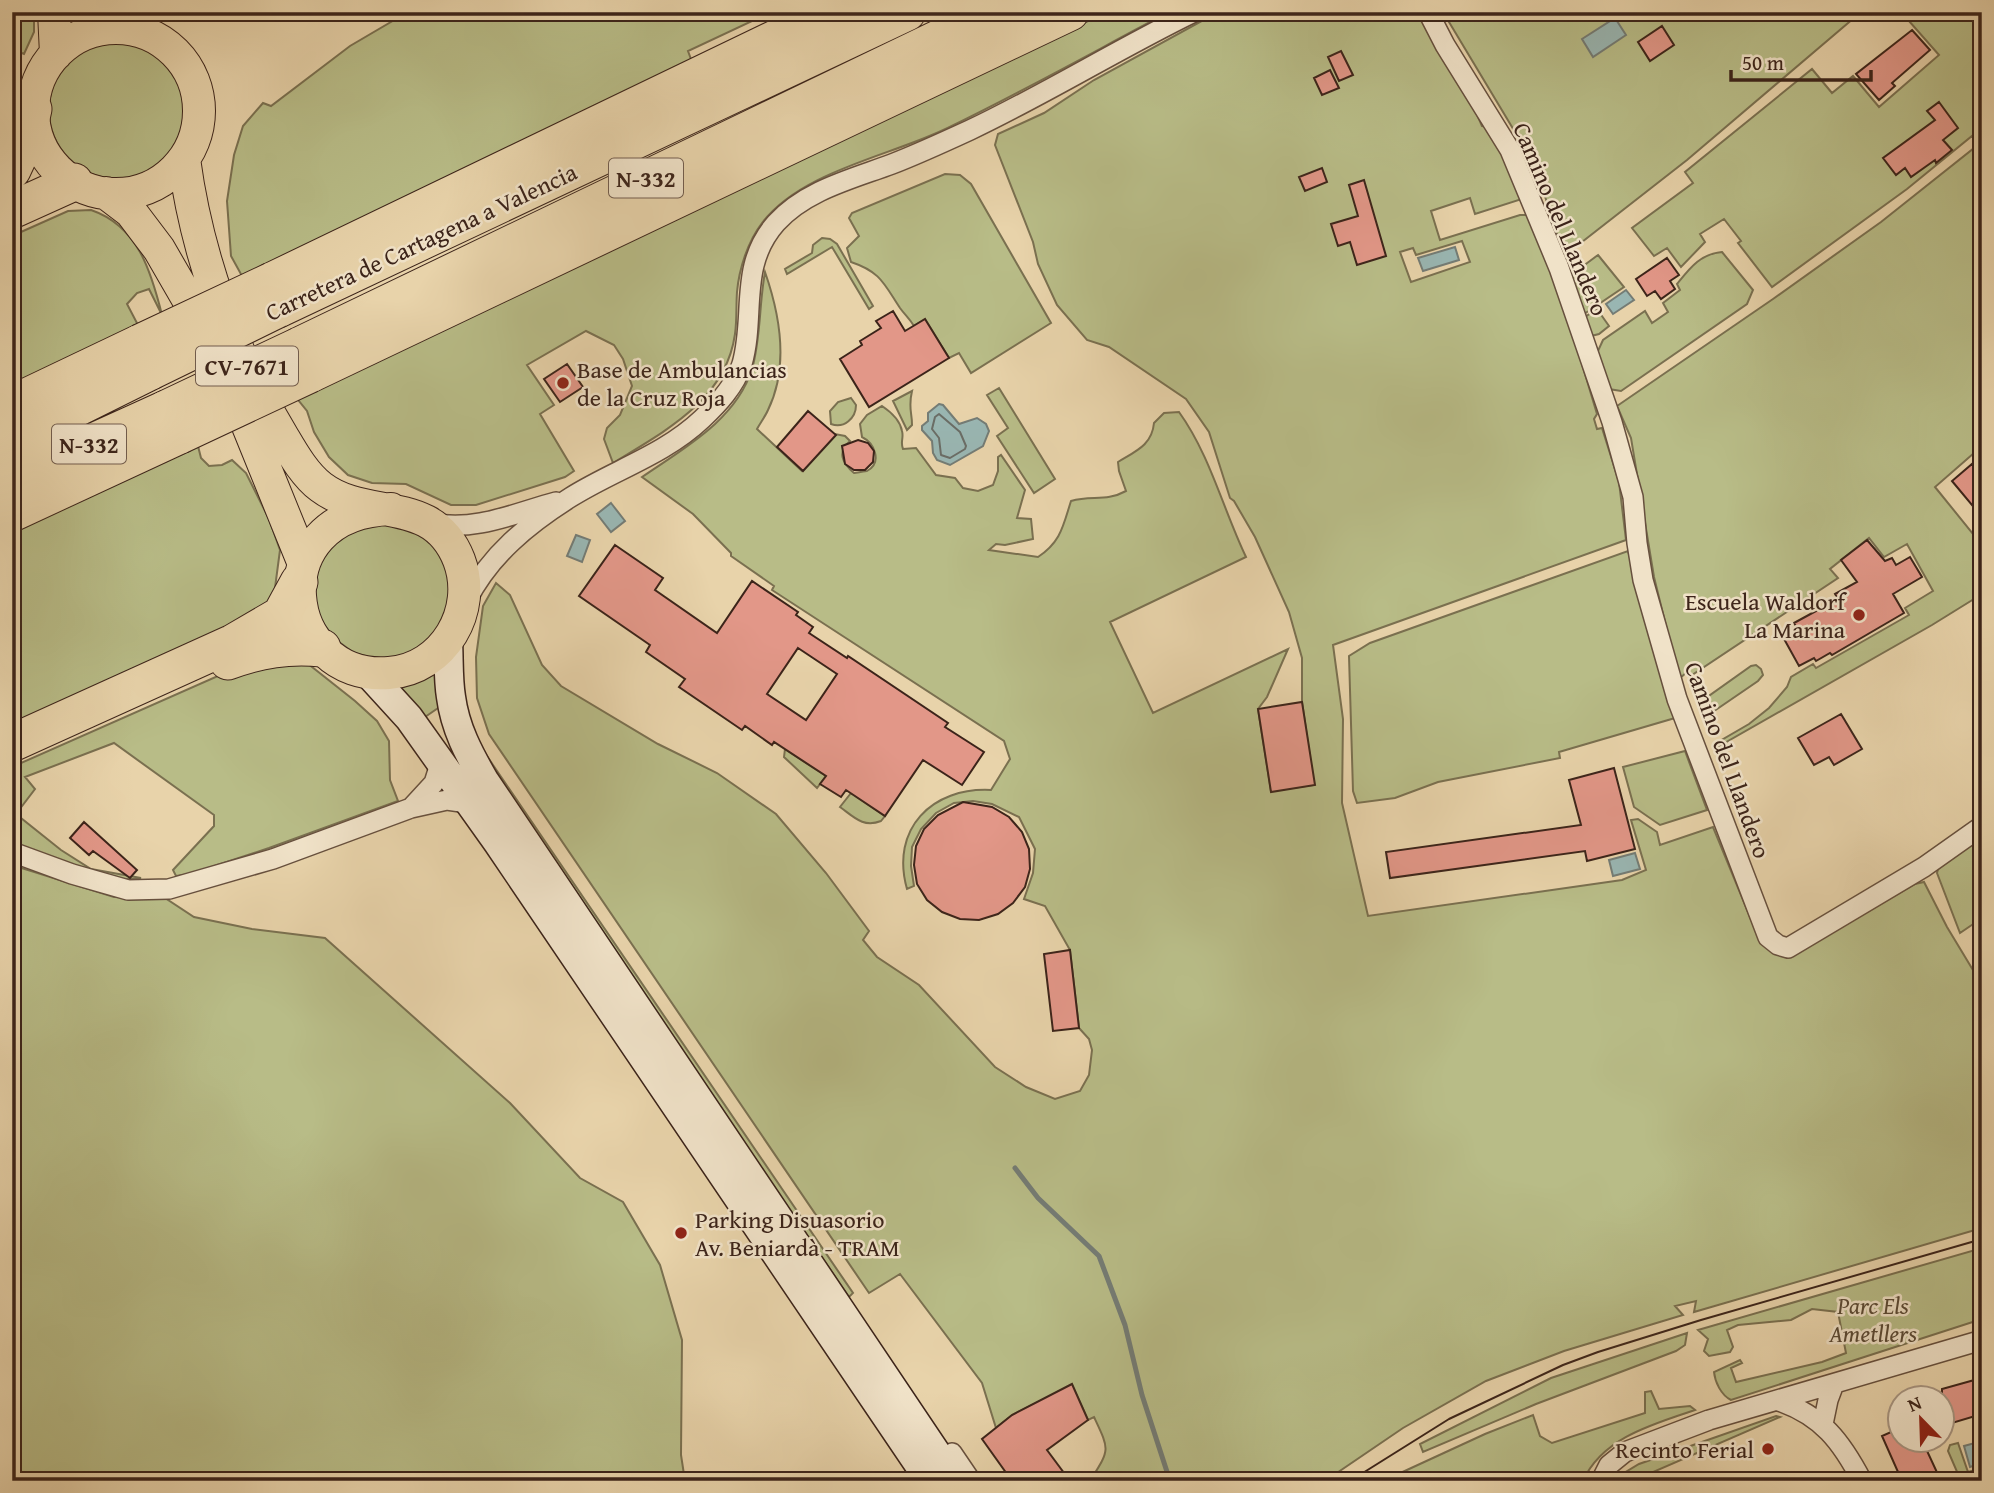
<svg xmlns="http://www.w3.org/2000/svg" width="1994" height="1493" viewBox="0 0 1994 1493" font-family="'Gentium Book Plus',serif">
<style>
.green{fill:#b8bc87;stroke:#7a7050;stroke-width:2;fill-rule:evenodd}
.water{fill:#99b6b2;stroke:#747c75;stroke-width:2}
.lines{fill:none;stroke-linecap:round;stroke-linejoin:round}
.shore{stroke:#6a6d66;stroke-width:2}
.stream{stroke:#747c75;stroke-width:5}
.building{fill:#e29788;stroke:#3c241a;stroke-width:2;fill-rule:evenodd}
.street-casing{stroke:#67503e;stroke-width:22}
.secondary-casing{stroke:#3c241a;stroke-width:31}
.primary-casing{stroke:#3c241a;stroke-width:34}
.highway-casing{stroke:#3c241a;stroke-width:39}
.street{stroke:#f0e2c8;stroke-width:19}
.secondary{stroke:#f0e2c8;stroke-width:28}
.primary{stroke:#e8d3aa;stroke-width:32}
.highway{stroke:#e8d3aa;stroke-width:37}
.tram{stroke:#3c241a;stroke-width:2}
.highway-bridge-casing{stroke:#3c241a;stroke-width:39;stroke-linecap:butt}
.highway-bridge{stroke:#e8d3aa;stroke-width:37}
.poi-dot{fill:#8f2418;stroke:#f0e2c8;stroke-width:2.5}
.labels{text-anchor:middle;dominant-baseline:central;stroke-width:5;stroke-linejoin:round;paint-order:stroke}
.shield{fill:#f0e2c8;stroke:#725d4e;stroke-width:2}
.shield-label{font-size:23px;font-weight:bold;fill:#3c241a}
.street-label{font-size:24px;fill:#3c241a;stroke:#f0e2c8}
.poi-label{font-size:24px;fill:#3c241a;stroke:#f0e2c8;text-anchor:start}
.park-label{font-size:24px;font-style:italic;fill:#5b4a35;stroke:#f0e2c8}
</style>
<rect width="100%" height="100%" fill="#e8d3aa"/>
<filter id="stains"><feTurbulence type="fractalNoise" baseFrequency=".00286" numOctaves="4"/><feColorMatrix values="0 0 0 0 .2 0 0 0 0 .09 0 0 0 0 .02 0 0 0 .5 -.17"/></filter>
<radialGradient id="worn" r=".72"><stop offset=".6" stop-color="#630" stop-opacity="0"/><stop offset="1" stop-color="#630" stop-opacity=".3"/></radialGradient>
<path class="green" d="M12,12H34V32L24,54L12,49Z
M408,12H771L688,51L692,62L242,276L231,256L227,201L234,155L243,126L263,103L271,106L350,46Z
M1107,12H1169C1093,52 1017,95 939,132C884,157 800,173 762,223C748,241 739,269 737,292C736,306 737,320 735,334C726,400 665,431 613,463L604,439L607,428L620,415L632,386L623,359L614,345L586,331L527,365L554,405L540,414L574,471L565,477L476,505H451L406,484L372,483L348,475L329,457L314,432L307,411L295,396Z
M1218,12H1417L1472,103L1482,126L1491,127L1522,199L1475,214L1470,198L1431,211L1440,240L1520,215H1530L1567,314L1597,414L1594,419L1597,429L1602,428L1619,482L1626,540L1333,645L1343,719L1342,803L1368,916L1622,880L1646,870L1631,820L1638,819L1657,832L1660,845L1713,827L1755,929L1795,954L1915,884L1924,882L1947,927L1982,985V1228L1694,1312L1696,1301L1675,1306L1683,1315L1564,1351L1486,1381L1403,1428L1325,1481H1090C1110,1449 1110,1451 1094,1417L1088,1420L1072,1385L1012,1415L996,1428L982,1383L900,1274L869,1293L489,734L477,698L476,657L483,606L496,583L510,595L542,665L561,686L658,744L717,773L776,814L826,873L869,931L863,940L877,957L919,985L995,1067L1026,1087L1055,1099L1080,1091L1089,1075L1092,1050L1089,1039L1079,1028L1070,950L1045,906L1024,899L1033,873L1035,849L1019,817L992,804L973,801L954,803L936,813L921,829L912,847L911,866L914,886L907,889C890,829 932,787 991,790L1010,759L1004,741L772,590L774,586L731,556V553L693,514L642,477C684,448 736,420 752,369C761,338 759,304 765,272C780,315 789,367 768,410C765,417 760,423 757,429L802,471L835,434L845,436L850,441C837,452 842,463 854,473C855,473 866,471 867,471C883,462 874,443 862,437L860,424L867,415L882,406C891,412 900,420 902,431C904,438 900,442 903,449L916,448L936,475L955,478L963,488L978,491L993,485L998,471V457L1001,455L1025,490L1017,518L1031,519L1033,539L1005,545L996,544L989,550L1038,557C1061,542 1063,526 1071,501C1092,495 1106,502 1126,491L1119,471L1118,462C1136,451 1152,445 1154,423L1164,413L1179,412C1210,455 1223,509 1246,557L1110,622L1153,713L1288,649L1267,697L1258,709L1271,791L1314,785L1302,702V658L1289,612L1255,537L1234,501L1230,498L1209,432L1186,399L1109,347L1087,340L1057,305L1038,264L1033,242L995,145L998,134L1044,113L1094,80ZM1462,241L1470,262L1411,282L1400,252L1413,248L1416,255Z
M1443,12H1861L1687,160L1564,256L1542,187L1515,132Z
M1901,12H1982V446L1935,487L1982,545V594L1932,625L1714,749L1713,745L1749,724L1769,708L1787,687L1791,677L1813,664L1816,668L1909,615L1905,608L1933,591L1907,544L1884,557L1869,538L1830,569L1838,578L1689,677L1687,672L1679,679L1654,577L1631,438L1617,406L1773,299L1881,222L1979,144L1972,136L1907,189L1772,287L1738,243L1741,241L1724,219L1700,234L1705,242L1681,267L1667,248L1654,256L1632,228L1693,183L1685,172L1812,69L1832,93L1853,76L1879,107L1939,55Z
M49 110a69 69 0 1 1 138 0a69 69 0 1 1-138 0Z
M945,174L960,175L971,184L1051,323L971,373L959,353L949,358L925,319L914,326C909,318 905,315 900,308C884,284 881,272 851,262L847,248L859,236L849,218L852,213Z
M91,210C138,226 151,271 162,315L149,289L137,293L127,304L138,325L12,385V236L68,211Z
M822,238L830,239L837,244L873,306L869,309L832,247L787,274L785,269L812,253L813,245Z
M1722,252L1753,290L1747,304L1621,391L1609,389L1597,353L1603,340L1645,311L1652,323L1668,312L1663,303L1680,290L1677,284C1690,268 1700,254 1722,252Z
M1598,255L1624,287L1584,314L1571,275Z
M1597,309L1609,326L1599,334L1591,336L1585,317Z
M999,388L1055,479L1034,493L997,436L1008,428L987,395Z
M912,391C908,408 912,411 912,425L907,430L893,401Z
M851,398L856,405C856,418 844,429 831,424L830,411L838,402Z
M197,442L201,458L209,466L222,465L232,460L246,473L269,519L280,550L273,603L12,734V531Z
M383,520L425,533L450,568V612L422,648L400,657L377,659L354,653L335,639L321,620L314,597L316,573L325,552L342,534Z
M1628,551L1675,718L1559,752L1560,758L1438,782L1395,798L1357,803L1353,791L1349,656L1370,643Z
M254,660L307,663L355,701L377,721L389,741L390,780L398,801L269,848L190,874L176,876L173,870L214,826V815L114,743L25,777L35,789L16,814L61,850L91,869L141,878C105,885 47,857 12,844V767Z
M1756,665L1761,669L1763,675L1758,681L1704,718L1699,703L1751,666Z
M437,671L441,706L425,717L401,688Z
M472,726L479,744L493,765L853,1293L849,1297L488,769L474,747Z
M785,749L826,776L817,788L784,757Z
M1685,751L1707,810L1660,825L1634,807L1623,767Z
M851,793L885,816L881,821C863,828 854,817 840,807Z
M1982,837V918L1960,933L1937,873L1938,869Z
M12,865L114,897L165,898L194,917L252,929L325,938L510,1103L580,1178L623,1202L660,1265L682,1340L681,1455L685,1481H12Z
M1982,1248V1319L1731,1400C1721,1395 1715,1382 1714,1372L1740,1360L1742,1363L1731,1368L1736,1382L1822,1362L1846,1353L1838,1312L1812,1309L1791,1320L1738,1325L1727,1330L1733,1347L1730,1352L1709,1356L1704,1351L1708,1339L1698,1330Z
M1687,1333L1685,1345L1676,1351L1536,1404L1423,1452L1420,1444L1551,1378Z
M1651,1391L1659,1409L1690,1406L1695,1410C1653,1424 1602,1438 1583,1481H1383L1485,1434L1533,1415L1540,1436L1552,1443L1645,1413V1392Z
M1776,1416L1780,1417L1653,1472L1646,1481H1618L1624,1473L1639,1464Z
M1958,1443L1968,1472L1982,1468V1481H1961L1948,1451L1950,1445Z"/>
<path class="water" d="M1615,18L1626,35L1593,57L1582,39Z
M1455,247L1459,260L1423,271L1418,258Z
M1626,290L1634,300L1613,314L1606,304Z
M939,404L943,405L959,424L977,418L986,424L989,431L983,446L950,465L937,460L933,453L932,441L922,430V426L928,421V413Z
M611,503L625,521L611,532L597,514Z
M576,535L590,540L582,562L567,556Z
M1635,853L1640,869L1613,876L1609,860Z
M1982,1441V1463L1970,1467L1964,1446Z"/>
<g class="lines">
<path class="shore" d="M939,414L960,432L966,446L965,449L950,458L941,455L939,438L932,429L935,417Z"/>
<path class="stream" d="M1015,1168L1038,1198L1099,1256L1125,1325L1142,1395L1170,1481"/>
</g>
<path class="building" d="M1662,26L1674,45L1650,61L1638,42Z
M1912,30L1930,50L1892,83L1895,86L1879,100L1856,74Z
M1341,51L1353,75L1339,81L1328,57Z
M1330,70L1339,88L1322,95L1314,78Z
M1939,102L1958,128L1943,140L1952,150L1936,163L1935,160L1911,177L1905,168L1896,175L1883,158L1935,120L1927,111Z
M1322,168L1327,182L1305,191L1299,177Z
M1364,180L1386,256L1357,265L1350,242L1338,246L1331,224L1358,216L1349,185Z
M1667,258L1679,275L1670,281L1675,289L1661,299L1655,291L1647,296L1636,279Z
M893,311L905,331L925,319L949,358L869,407L840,359L862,345L860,341L881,328L876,321Z
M567,364L583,387L560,402L544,379Z
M808,411L836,435L803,471L777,447Z
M858,440L868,443L874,451L873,462L865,470H854L845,464L842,446Z
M1972,464L1982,475V517L1952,481Z
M1867,540L1885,561L1892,558L1896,565L1910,557L1922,577L1893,594L1904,613L1832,655L1830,653L1816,661L1814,658L1799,666L1783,637L1797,628L1794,623L1838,599L1835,594L1857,582L1841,560Z
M615,545L663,578L655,590L717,633L752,581L798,612L796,615L813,627L809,633L847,658L848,656L948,723L945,727L984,752L962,785L923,760L885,816L846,790L841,797L820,784L826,776L774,742L772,745L745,726L742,730L679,687L685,679L646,652L650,645L579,596ZM798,648L837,674L806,720L767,694Z
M1302,702L1315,785L1271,792L1258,709Z
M1841,714L1862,749L1834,765L1829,757L1814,765L1798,738Z
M1614,768L1635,849L1587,861L1585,851L1390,878L1386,852L1581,825L1569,780Z
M963,802L992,807L1009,817L1022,832L1029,849L1030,869L1025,887L1013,903L998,914L979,920L960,919L942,912L927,900L917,884L914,865L916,846L924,829L938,815Z
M84,822L137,870L130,878L93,851L89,855L70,838Z
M1070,950L1079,1028L1053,1031L1044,954Z
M1978,1379L1982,1387V1414L1942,1426V1389Z
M1072,1384L1088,1420L1047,1450L1070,1481H1012L982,1439L1012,1415Z
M1900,1428V1440H1922L1941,1481H1902L1882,1436Z"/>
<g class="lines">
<defs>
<path id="street" d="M1428,12L1445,45L1510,150L1559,268L1612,422L1633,497L1637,543L1643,580L1677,699L1768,937L1778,945L1788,948L1924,867L1982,826
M432,523C475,532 515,513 556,502
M467,600C490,555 528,524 571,497C614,470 664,455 702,419C718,404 735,386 742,364C756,315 738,266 776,223C806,190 852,179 892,164C918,154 944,142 970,130C1046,94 1118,49 1194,12
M411,808L434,783L440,764
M12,852L72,874L128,890L169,889L273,859L411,808L447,800L468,803
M1779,1401C1822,1416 1841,1441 1862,1481
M1823,1424L1828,1400L1834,1384
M952,1453L971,1481
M1601,1481L1609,1465L1625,1452L1709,1420L1982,1340"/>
<path id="secondary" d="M448,641C449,659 448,679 451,697C455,728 469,754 484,780L955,1481
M367,672L409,718L498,843L930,1481"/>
<path id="primary" d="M54,12L56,54
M33 111a83 83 0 1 1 166 0a83 83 0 1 1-166 0Z
M184,159C197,256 232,353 283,437C293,454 305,475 321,487C367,522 433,493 459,560C478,610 444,669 389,673C282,682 258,513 391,509
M106,193L131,212L159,249L200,320L248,426L304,564"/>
<path id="highway" d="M12,170L26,140L33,109
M12,210L74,182
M272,281L831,12
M278,309L907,12
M299,346L994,12
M310,374L1070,12
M12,404L140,343
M12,440L151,371
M12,479L166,409
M12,513L180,435
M228,661C260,649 288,645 322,648
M12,743L233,643L281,615L299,582"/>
</defs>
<use href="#street" class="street-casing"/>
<use href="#secondary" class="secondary-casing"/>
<use href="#primary" class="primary-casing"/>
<use href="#highway" class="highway-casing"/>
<use href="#street" class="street"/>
<use href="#secondary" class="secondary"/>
<use href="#primary" class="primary"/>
<use href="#highway" class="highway"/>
<path class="tram" d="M1350,1481L1449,1419L1563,1365L1598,1352L1701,1320L1982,1239"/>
<defs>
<path id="highway-bridge" d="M140,343L272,281
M151,371L278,309
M166,409L299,346
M180,435L310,374"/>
</defs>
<use href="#highway-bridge" class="highway-bridge-casing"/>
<use href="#highway-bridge" class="highway-bridge"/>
</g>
<g class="poi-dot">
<circle cx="563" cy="383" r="7"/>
<circle cx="1859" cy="615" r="7"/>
<circle cx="681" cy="1233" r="7"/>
<circle cx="1768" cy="1449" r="7"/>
</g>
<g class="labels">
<g class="shield">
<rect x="609" y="158.5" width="74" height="39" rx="5"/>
<rect x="196" y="346.5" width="102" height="39" rx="5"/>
<rect x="52" y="424.5" width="74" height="39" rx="5"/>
</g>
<g class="shield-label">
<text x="646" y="178">N-332</text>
<text x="247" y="366">CV-7671</text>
<text x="89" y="444">N-332</text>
</g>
<g class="street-label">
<text transform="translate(1561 219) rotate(67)">Camino del Llandero</text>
<text transform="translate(421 242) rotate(-25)">Carretera de Cartagena a Valencia</text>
<text transform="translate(1728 760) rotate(70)">Camino del Llandero</text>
</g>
<g class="poi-label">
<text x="577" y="369">Base de Ambulancias<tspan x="577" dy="28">de la Cruz Roja</tspan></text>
<text x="1845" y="601" text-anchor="end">Escuela Waldorf<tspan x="1845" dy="28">La Marina</tspan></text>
<text x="695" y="1219">Parking Disuasorio<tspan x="695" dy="28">Av. Beniardà - TRAM</tspan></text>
<text x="1754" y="1449" text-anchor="end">Recinto Ferial</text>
</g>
<g class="park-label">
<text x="1873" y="1305">Parc Els<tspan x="1873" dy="28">Ametllers</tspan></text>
</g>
</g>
<rect width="1994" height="1493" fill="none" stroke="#e8d3aa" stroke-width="42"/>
<rect x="14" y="14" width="1966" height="1465" fill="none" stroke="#3c241a" stroke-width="3.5"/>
<rect x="21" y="21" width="1952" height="1451" fill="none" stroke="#3c241a" stroke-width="2"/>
<g transform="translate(1921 1419) rotate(337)"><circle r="33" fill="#f0e2c8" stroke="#a89682" stroke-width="2"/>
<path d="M0-5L12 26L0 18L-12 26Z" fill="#8f2418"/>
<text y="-10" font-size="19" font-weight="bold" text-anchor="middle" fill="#3c241a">N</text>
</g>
<path d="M1731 70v10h140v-10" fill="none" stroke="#3c241a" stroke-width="3.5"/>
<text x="1742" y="70" font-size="21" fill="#3c241a" stroke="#f0e2c8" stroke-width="5" paint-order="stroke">50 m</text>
<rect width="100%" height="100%" filter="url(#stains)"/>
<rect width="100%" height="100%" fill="url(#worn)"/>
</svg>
